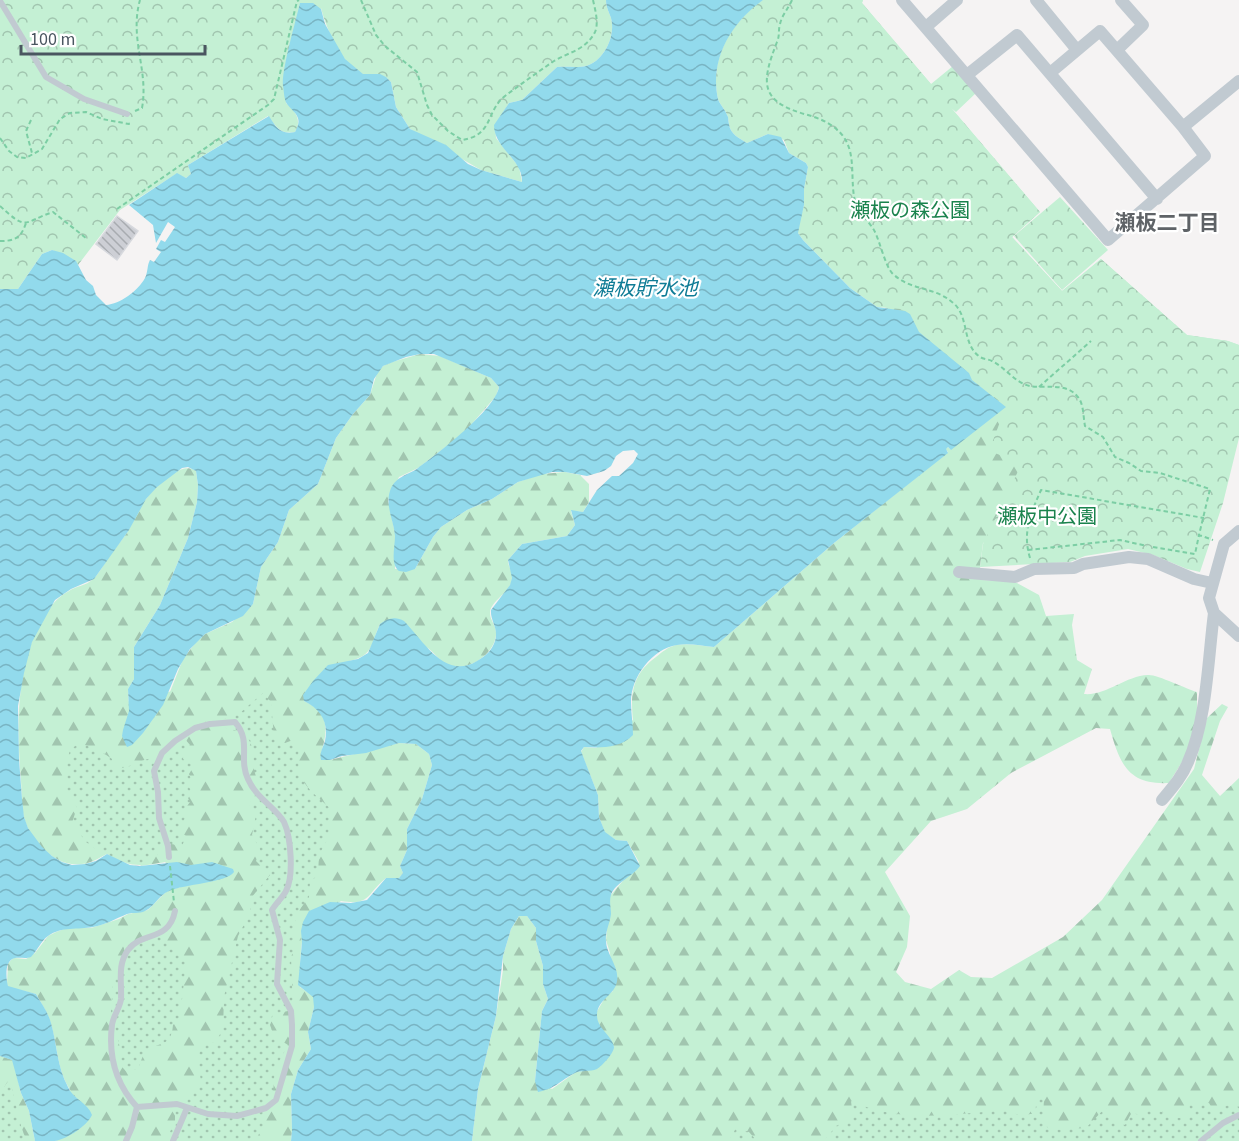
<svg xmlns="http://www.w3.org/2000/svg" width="1239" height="1141" viewBox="0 0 1239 1141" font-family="'Source Sans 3','Noto Sans JP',sans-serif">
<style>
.grass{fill:url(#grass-dots)}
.forest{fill:url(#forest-firs);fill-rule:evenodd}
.park{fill:url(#park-crowns)}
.water{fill:url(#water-waves)}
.building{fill:url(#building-back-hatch);stroke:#d7d9de;stroke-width:1.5}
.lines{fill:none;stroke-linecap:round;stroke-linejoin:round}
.path{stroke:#7ccea4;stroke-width:2;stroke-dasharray:4.5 3;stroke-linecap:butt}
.lane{stroke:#c1cad1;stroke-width:6}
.street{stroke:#c1cad1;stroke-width:12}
.labels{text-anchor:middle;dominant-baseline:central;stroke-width:4.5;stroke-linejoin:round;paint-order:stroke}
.park-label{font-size:20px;fill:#1a834d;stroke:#fff}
.neighbourhood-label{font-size:21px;font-weight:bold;fill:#5f6367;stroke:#fff}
.water-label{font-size:21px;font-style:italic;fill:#0f7c96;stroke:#fff}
</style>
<defs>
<pattern id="grass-dots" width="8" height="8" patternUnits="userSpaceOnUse" patternTransform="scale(1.5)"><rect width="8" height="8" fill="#c4f0d4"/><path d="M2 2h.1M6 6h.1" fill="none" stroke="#a1c5af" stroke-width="1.8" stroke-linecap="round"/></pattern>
<pattern id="forest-firs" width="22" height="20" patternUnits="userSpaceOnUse" patternTransform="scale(1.5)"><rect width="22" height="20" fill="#c4f0d4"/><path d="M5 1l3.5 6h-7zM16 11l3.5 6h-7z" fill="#a1c5af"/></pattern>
<pattern id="park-crowns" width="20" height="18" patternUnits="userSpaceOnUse" patternTransform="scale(1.5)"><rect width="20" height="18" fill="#c4f0d4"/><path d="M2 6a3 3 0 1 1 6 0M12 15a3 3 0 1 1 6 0" fill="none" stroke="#a1c5af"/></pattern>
<pattern id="water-waves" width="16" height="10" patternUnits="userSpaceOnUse" patternTransform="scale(1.5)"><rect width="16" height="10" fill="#92daec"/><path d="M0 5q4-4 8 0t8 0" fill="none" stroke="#79b4c3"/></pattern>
<pattern id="building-back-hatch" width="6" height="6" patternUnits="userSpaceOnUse" patternTransform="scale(1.5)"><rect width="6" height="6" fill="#cdcfd5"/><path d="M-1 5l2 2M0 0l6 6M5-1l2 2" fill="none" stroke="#a8abb0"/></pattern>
</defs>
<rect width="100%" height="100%" fill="#f5f3f3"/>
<path class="grass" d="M270,668L362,822L302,942L277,1141H55L64,1138L83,977L167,891L192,884L165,862C140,866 130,868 107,854L85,864L47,779L75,714Z
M0,1056L34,1139L35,1141H0Z
M1239,1074V1141H497L509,1121Z"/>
<path class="forest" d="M763,0H863L862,3L1040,212L1012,237L1062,291L1101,259L1187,335L1228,341L1239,345V438L983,543L980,567L981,580L1013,581L1039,595L1046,616L1074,614L1072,625L1077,660L1092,669L1084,694C1106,696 1125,676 1148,675C1156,674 1187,689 1197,692V715L1186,755L1169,783C1128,785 1120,764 1110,729L1096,728L1011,773L967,809L931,821L885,872L910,916L907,947L896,972L905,982L931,989L959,970L971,977L992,978L1063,937L1102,900L1194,769L1207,718L1222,704L1228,707L1220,721L1202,775L1220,796L1239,778V1107L1235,1103L1213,1110L1209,1103L1189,1105L1191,1115L1179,1118L1148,1107L1141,1116L1132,1112L1125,1125L1111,1119V1111L1105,1108L1086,1128L1051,1130L1043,1124L1044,1097H1037L1035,1114H1016L1006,1110C954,1114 900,1124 851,1101L853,1118L836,1126L824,1141H757L749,1132L736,1128L729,1141H472L478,1089L496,1016L503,970V956L511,929L519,916H527L536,928V941L543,966V984L548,999L542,1011L535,1081L552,1089L576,1072L596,1069L614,1047L598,1024L596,1013L606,996L613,991L610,953L606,940L610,896L639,862L627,841L616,840L605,833L599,817L598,795L581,752L584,747L596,748L633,720C630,692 633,674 656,657C662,652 668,647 676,645C689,643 701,646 714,647L834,543L948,452L945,449L948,447L951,450L751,8Z
M420,354L440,356L491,378L499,387L496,396L464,433L418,468L399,477L388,500L395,533V569H415L433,537L441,527L467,510L492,499L518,482L542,474L565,472L580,475L589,484V502L583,512L571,511L575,525L567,536L522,544L508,560C508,567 513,572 512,578C512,592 490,601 490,613C490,621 497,626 496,635C494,655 467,673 447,665C439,661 434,651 426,647C411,638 395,631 380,624C371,643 374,656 349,661L304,701C331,713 328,732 320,756L330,760L399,743L416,744L429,754L432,765L422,799L407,829V850L400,866L403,873L399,878H386C366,894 371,906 341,901L301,931L300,987L314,997V1007L308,1032L311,1049L298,1070L291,1094L292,1131L291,1141H255L264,1125L263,1118L273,1093L275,1069L288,1045L274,1036L270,1025L273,1014L293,1010L291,957L295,947L293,927L300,909L309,897L310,882L318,875L319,855L328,838L331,809C308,788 295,782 299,748L293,740L285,743L274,737L271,702L263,693L240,713L224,719L226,728C253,733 253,745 254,769C255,775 259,783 258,788C257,794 251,801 249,805L256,815L252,835L260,849L256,861L270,875L251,898L250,913L238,936L224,997L223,1029L215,1043L204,1041L198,1056L201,1083L175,1108V1121L170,1132L177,1141H55L69,1134L85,1105C56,1083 60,1055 51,1024C48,1013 41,1003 36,994L8,987L7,984L8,964L11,960L14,958L26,959L35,953L48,936L56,932L67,928H91L119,919L128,914L148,910L167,891L192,884L223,879L233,869L212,862L191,865L165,862L140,866L151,857L157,856L159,849L166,843L182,846L186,836L179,831L186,816L185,809L190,802L188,798L191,791L189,787L192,781L189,774L194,766L183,759L185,751L190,745L185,739L171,752L162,766L160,758C145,756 131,768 117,769L112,763V759L99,750L79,743L70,750L65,768V790L77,807L72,823L86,842L104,855C90,865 72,868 57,859C42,851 28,834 24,817C21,805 22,793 21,781C17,733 16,687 32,641C40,622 50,601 69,591C76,586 86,586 93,579C101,572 105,561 111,553C117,546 123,539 128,531C132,525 134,517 138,511C146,496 179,458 196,471L198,485L197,502L188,538L160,605L134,647V679L128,689L129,711L123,730L125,743L143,733L149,726L168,697L183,659L196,642L205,634L232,622L253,604L261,567L278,542L289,510L318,484L336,438L353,414L370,395L377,373L383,366L392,362ZM162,936L166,942L186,963L180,1018L173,1025C171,1051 155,1039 144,1055C141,1058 140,1065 139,1069L126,1071L121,1066L120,1048L111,1012L113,980L126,964L124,948L136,940Z
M0,1056L13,1060L21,1093L29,1111L35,1141H27C17,1121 17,1100 9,1080L4,1087L0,1086Z"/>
<path class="park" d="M0,0H606C606,7 609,12 611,18C616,36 604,61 586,66C577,68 567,66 557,67L522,100L509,103L495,125L496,138L519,167L522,182L481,170L410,129L396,107L391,82C382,72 376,77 365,75C343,69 326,28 321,8L286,103C296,112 302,120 295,132C280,135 276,126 268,116L188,165L191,174L186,178L176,174L120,210L78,265L75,261L52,250L42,254L18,289H0Z
M763,0H863L862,3L931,84L953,66L976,93L956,112L951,108L1040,212L1012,237L1062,291L1101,259L1187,335L1228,341L1239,345V438L1223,503L1200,572L1187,569L1153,555L1128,549L1085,556L1070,562L980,567L983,544L1022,463L989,451L1006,406L972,380L969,373L919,332L909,314L900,309L877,307L850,288L803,240L798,233V227L804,205V189L808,167L806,163L789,153L784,140L768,134L747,143C739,138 730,134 729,124C728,120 729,118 727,115C725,109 720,105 718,99C709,59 731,22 763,0Z
M1060,197L1108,250L1062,290L1014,236Z"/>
<path class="water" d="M606,0H763C732,22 709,59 718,99C720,105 725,109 727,115C729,118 728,120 729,124C730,134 739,138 747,143L768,134L781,137L789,153L806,163L808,167L804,189V205L798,233L803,240L850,288L877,307L905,311L910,314L919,332L969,373L972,380L1006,407L951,450L948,447L946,449L948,453L834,543L714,647C701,646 690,643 677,645C652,649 631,677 631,702C631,713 633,724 633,735C621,748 601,748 584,747L581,751L598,795L599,817L605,832L616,840L627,841L640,866C632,877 615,883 611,895C609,901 611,908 611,914C610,923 605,932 606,941C606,955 622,969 616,985C612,996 597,1001 597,1015C597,1029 612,1035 614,1047C614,1053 602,1066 597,1069C590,1072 581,1070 575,1073C559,1081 557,1088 538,1092L535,1081L542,1011L548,999L543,984V966L536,941V928L527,916H519L511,929L503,956L496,1016L478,1089L472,1141H291L292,1131L291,1094L298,1070L311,1049L308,1032L314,1007L313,997L298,985L302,942L301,931L303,922L309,911L330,902L351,903L367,900L386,878H399L403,873L400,866L407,850V829L422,799L432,765L429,754L416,744L399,743L366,753L342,756L330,760H321C319,753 323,748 325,741C329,723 321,709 304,701L303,695L313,681L328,665L358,659L368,653L380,624C387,618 396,616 404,621C423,640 445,681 477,661C486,656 492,650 495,641C499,628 490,621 491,610L510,585L512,578L508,560L522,544L567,536L575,525L571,510L583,512L597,490L612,476H619L633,463L638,454L634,450L623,451L616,456L611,466L604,471L587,476L565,472H552L518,482L492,499L467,510L441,527L433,537L415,569L406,572L399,571C390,564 395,547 395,536C394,521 385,506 390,491C395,476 407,476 418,468C437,454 495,410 499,387L491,378L434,354H420L406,357L383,366L374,379L370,395L353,414L336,438L318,484L289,510L278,542L261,567L253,604L243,616L205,634L190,649L178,669L163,705L143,733L132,745L127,747L122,736L123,730L129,711L128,689L134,679V647L160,605L188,538L197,502L198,485L196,471L188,467L182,468L157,487L146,499L129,530L94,579L71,589L55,600L32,642L24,673L18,706L19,759L22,799L24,817L28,828L42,847L52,856L62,862L72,865L85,864L96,861L107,854L130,865L140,866L177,862L191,865L212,862L233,869L234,872C226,883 184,884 169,891C159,895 154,907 145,911C139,914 133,912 127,914C115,919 105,925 93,927C78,930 62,926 48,936C41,941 37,951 31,957C25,959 21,957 15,958C4,960 6,979 8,986L36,994C41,1003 48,1012 51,1023C57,1044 57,1067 68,1087C73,1099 88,1103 92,1115C87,1126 67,1139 55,1141C49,1141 41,1141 35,1141L29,1111L21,1093L12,1060L0,1056V289H18L42,254L52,250L63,253L76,261L86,280L93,286L96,295L106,305C120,304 138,291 145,278C148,272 147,265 150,260L154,262L161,252L156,249L161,240L165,242L175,227L168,222L156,243L153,225L129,205L177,173L186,178L191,174L188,165L269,116C276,127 280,135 295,132C303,117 296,115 287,104C284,100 284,91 283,86C281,72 296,20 300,3H313L321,9L325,24L345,59L363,74H380L386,77L391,82L396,107L410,129L446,145L468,164L481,170L522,182C523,159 494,149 494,125L509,103L522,100L557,67C567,66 577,68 586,66C604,61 616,36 611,18C609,12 606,7 606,0Z"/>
<path class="building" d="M117,216L138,231L117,260L96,244Z"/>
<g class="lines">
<path class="path" d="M361,0L376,35L385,46L417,72L427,105L432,115L448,131L462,140C494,135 485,112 505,96C521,84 538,72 554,61C569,52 586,50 595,32C599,23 595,9 593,0
M792,0C788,9 782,15 780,24C778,31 780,35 777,42C761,83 759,102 808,115C822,119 837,126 845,139C856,157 850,181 855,201C858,212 870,222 875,232C880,242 885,265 892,273C910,291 933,286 952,302C970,315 961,344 980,357C983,359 988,359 992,361C1006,368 1015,383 1030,386C1045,389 1065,382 1077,396C1084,403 1083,416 1085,426L1103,437L1115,457L1129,463L1141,471L1160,473L1210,489L1199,535L1213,540
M135,111L142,108C149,70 129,39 140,0
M31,120L26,131L32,153
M0,138L9,151L17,157L26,158L42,149L60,119L70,113L86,112L102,119L129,124L128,121
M0,206C28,232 23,222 53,212L86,238
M117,209L268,105L274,99L297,1L299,0
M0,241C15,241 21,238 26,223
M1039,387L1091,341
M1153,547L1195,554L1199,535
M1028,550L1120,540L1147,546
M1030,558C1022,532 1031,513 1041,490L1204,518
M170,866L174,902"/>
<path class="lane" d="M0,1L46,77L84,99L127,114
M137,1107L177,1104L208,1114L237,1116L266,1108L276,1100L292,1046V1025L291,1011L277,984L280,940L272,910C276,903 283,897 286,891C294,876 291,837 284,822C275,807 256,798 248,779C238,758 252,742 235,722L210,724L195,728L175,741L162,753L154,771L158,792L159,818L168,846L169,857
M126,1141L132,1127L137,1107C116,1084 108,1057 112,1025C113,1016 120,1008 121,999C122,982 117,965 128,950C142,931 169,942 175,911
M173,1141L187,1108
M1201,1141L1223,1123L1239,1115"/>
<path class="street" d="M902,0L1108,240L1205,156L1183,127L1100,31L1050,73
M1036,0L1077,50
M926,27L957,0
M1117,50L1143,25L1121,0
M967,75L1017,35L1157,199
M1183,127L1239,81
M959,572L1015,577L1034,569L1074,568L1083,564L1129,557L1148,559L1194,579L1212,583
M1214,613L1239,636
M1162,800C1172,788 1182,777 1188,762C1207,719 1208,659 1214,613L1209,598L1224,544L1239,531"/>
</g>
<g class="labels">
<g class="park-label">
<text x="910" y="211">瀬板の森公園</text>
<text x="1047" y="517">瀬板中公園</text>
</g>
<g class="neighbourhood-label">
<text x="1167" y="223">瀬板二丁目</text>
</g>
<g class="water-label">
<text x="645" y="288">瀬板貯水池</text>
</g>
</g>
<path d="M21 45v9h184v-9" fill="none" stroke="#4a5660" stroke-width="3"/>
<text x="30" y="45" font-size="18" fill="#4a5660" stroke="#ffffff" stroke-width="4.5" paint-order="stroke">100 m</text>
</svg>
